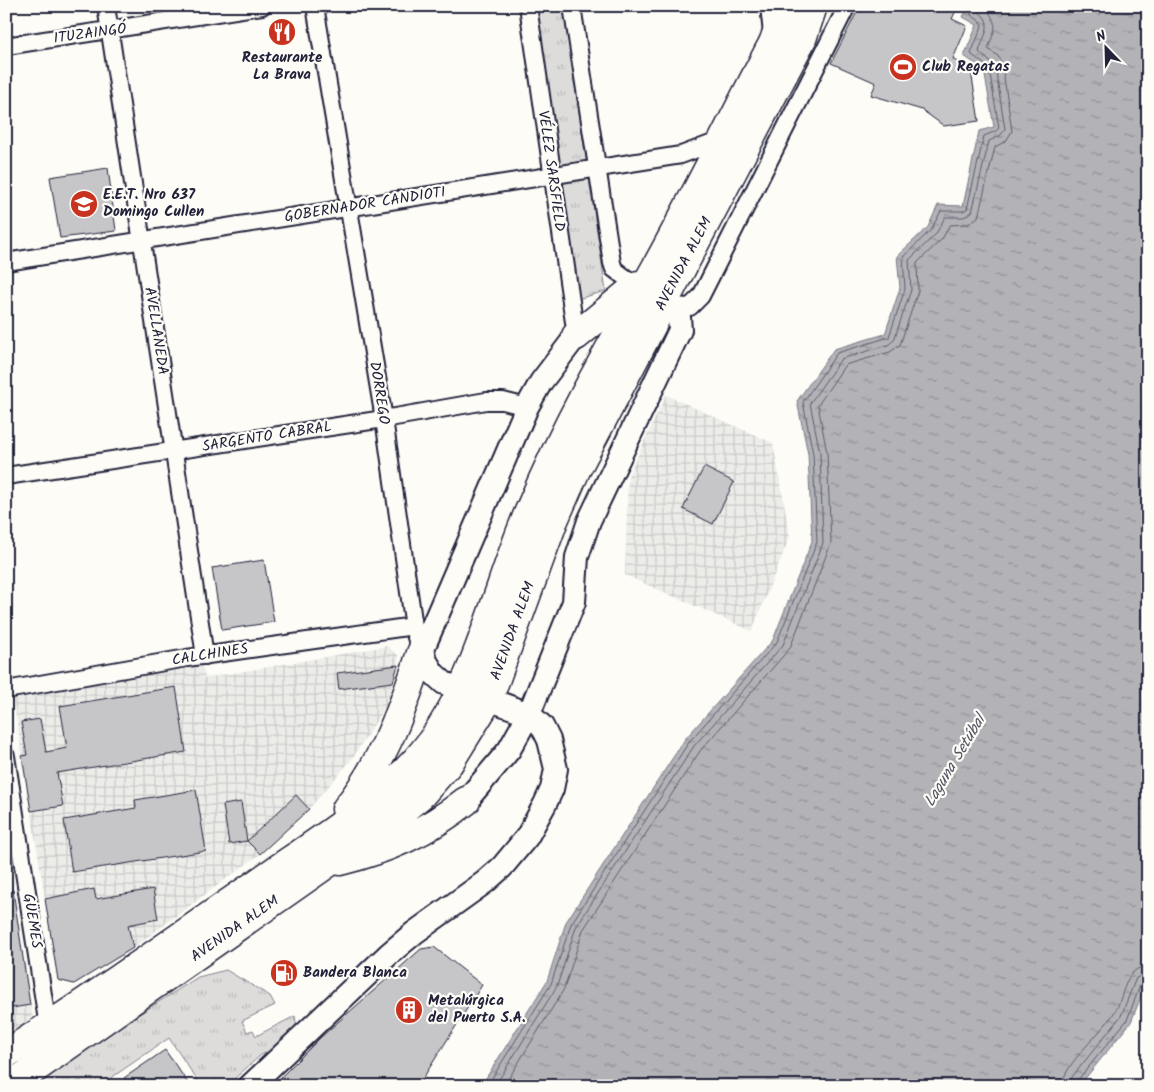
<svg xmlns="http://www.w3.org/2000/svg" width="1154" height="1092" viewBox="0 0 1154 1092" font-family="Kalam,sans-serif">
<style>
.industrial{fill:url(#industrial-grid)}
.grass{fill:url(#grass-tufts);stroke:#807f8b}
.water{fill:url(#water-ripples);stroke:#787885}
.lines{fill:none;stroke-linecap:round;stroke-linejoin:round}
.shore{stroke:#5c5c6d;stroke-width:1}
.building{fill:#c6c6c8;stroke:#22223b}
.street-casing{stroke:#22223b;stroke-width:20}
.secondary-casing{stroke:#22223b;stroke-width:26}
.highway-casing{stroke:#22223b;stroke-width:31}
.street{stroke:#fdfcf7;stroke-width:16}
.secondary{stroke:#fdfcf7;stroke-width:22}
.highway{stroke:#fdfcf7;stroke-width:28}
.labels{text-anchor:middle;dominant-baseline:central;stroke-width:4.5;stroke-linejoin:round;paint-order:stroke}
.street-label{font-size:15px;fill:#22223b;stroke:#fdfcf7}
.poi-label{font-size:15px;font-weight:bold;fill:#22223b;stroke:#fdfcf7;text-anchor:start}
.water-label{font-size:16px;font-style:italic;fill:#545466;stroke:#fdfcf7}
</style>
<defs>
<pattern id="industrial-grid" width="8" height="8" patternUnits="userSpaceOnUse" patternTransform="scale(1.25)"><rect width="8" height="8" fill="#ecece9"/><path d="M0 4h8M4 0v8" fill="none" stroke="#cacac9"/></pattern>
<pattern id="grass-tufts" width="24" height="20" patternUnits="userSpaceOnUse" patternTransform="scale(1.25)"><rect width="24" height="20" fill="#dddcdb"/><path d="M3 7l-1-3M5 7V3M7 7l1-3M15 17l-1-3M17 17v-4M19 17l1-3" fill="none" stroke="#bdbcbd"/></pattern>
<pattern id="water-ripples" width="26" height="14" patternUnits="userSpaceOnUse" patternTransform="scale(1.25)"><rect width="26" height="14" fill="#b2b2b7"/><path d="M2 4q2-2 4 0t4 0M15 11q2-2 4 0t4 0" fill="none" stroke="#909096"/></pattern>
</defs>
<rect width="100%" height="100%" fill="#fdfcf7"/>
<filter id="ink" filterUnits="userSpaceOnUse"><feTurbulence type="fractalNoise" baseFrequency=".02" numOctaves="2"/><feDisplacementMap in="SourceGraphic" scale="10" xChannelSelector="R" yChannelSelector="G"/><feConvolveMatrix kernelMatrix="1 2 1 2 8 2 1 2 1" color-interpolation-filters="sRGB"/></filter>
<g filter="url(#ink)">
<path class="industrial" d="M666,395L773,443L790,536L752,631L625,575L628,476Z
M387,646L399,656L389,701L352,759L309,809L260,854L133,948L74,984L58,980L13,699L202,664L205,678Z
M6,851L33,1018L6,1035Z"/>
<path class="grass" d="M532,6H563L606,291L574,300Z
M226,970L270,996L275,1005L242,1021L247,1032L253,1030L256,1036L295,1016L297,1029L277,1048L261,1055L226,1086H201L169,1038L108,1080L111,1086H85L80,1080L72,1086H26L198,977Z"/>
<path class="water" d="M968,6H1148V979L1131,1022L1079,1086H481L547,981L566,922L685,739L773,640L812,541L808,454L797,401L834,349L885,334L900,288L897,256L928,227L938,205L963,206L979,131L994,127L984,70L964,56L977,25L963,17Z"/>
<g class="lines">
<path class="shore" d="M487,1086L551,984L571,924L689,742L777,642L817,542L813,454L803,402L837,353L889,337L905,289L903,257L931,230L941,211H963L967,209L984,136L996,131L999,128L989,68L971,54L982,26L980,21L971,15L972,6
M495,1086L557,986L576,927L694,746L783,645L823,543L820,453L810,403L841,359L888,345L894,340L911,290L909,260L936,234L945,217H964L972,212L989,141L1000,136L1005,129L995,66L979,52C983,36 995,24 979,12V6
M504,1086L564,989L583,930L700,751L790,648L831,543L827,453L818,405L845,365L890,352L900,345L918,291L917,263L942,239L950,225L968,224L978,217L995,147L1006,141L1012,131L1002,64L998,56L988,49C996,24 999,30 986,6
M1062,1086C1063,1064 1102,1033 1114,1013C1125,997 1123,967 1148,966
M1070,1086L1072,1077L1121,1016L1136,978L1148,973
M1076,1086L1077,1081L1127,1020L1141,983L1148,980"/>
</g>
<path class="building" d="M860,6H958L952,19L967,26L953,59L971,71L979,121L944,126L922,110L871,95L876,83L831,63Z
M108,168L116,231L60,238L50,177Z
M704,467L734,482L713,524L683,509Z
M264,560L274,622L222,630L212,568Z
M398,665L393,682L339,689L337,673Z
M176,687L186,752L57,773L63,806L31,811L22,756L27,755L21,722L40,719L46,752L67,748L60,706Z
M196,790L206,851L72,872L64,820L136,808L135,800Z
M296,795L309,809L260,854L247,841Z
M241,802L247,841L229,844L223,805Z
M94,889L96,899L153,889L158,919L128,925L133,948L74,984L58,980L45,899Z
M6,890H13L30,1005L6,1009Z
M434,947L482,985L418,1086H272L322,1036L421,949Z
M165,1050L190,1086H129L124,1078Z"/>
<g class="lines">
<defs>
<path id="street" d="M106,6L205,656
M315,6L384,419L415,634L421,653
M528,6L576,336
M572,6L612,263L614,269L643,291
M769,6L772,34
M6,46L262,6
M6,262L681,155L721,140
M664,303L670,306L690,307L701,296L847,6
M6,476L384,419L486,401H503L527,407
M6,690L187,658L414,626
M6,756L48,1027"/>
<path id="secondary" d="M466,801L509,750L529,714L574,602L577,557L589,521L680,330L679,317L670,306
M250,1086L389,954L414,933L485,882L502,867L527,837L545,804L552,789L556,769L549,740L542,726L529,714L444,683L433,673L421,653L527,407L541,382L576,336"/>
<path id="highway" d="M576,336L638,285
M346,809C383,762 403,709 421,653
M340,861C388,849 427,832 466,801
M6,1054C91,1000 173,941 256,884C310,846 373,808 417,759C476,694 495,589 530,509C564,428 607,352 651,276C694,200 732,120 773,43L787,6
M10,1086L395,816L421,795L449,763L488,700L554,520L576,470L802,39L813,6"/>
</defs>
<use href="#street" class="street-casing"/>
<use href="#secondary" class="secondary-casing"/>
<use href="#highway" class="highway-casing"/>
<use href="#street" class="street"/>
<use href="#secondary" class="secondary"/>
<use href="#highway" class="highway"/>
</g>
</g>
<defs>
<symbol id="restaurant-disc" viewBox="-11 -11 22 22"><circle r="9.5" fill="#c8321e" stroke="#fdfcf7"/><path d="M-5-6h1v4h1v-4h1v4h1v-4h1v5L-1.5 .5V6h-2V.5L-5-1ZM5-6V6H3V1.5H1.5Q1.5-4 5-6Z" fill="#fff"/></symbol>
<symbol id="stadium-disc" viewBox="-11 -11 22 22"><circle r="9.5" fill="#c8321e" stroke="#fdfcf7"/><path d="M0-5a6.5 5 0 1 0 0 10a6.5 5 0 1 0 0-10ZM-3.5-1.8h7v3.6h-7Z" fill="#fff"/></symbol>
<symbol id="school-disc" viewBox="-11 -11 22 22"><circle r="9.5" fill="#c8321e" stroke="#fdfcf7"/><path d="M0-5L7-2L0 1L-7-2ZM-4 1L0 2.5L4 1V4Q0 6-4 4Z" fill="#fff"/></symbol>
<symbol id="fuel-disc" viewBox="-11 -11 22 22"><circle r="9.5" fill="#c8321e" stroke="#fdfcf7"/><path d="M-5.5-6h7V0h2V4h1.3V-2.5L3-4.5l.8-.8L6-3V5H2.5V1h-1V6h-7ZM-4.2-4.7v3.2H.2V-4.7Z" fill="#fff"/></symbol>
<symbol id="building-disc" viewBox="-11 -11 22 22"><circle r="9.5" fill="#c8321e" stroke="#fdfcf7"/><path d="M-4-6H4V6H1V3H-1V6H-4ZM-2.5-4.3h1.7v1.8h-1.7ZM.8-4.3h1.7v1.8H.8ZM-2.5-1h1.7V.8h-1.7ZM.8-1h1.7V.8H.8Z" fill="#fff"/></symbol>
</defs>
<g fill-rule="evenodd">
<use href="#restaurant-disc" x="266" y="16" width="32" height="32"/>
<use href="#stadium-disc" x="887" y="51" width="32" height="32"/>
<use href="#school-disc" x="68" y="188" width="32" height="32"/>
<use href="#fuel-disc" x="268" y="957" width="32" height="32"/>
<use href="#building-disc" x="393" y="994" width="32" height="32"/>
</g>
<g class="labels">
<g class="street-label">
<text transform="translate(90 34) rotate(-8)">ITUZAINGÓ</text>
<text transform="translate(551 171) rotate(82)">VÉLEZ SARSFIELD</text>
<text transform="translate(365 205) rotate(-9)">GOBERNADOR CANDIOTI</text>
<text transform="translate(684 264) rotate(-62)">AVENIDA ALEM</text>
<text transform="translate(156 331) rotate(81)">AVELLANEDA</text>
<text transform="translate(379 393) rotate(81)">DORREGO</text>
<text transform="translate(267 437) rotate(-9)">SARGENTO CABRAL</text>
<text transform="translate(513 631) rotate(-70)">AVENIDA ALEM</text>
<text transform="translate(210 655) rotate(-9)">CALCHINES</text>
<text transform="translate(32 921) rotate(81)">GÜEMES</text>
<text transform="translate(235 929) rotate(-35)">AVENIDA ALEM</text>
</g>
<g class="poi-label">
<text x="282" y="58" text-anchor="middle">Restaurante<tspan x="282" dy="17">La Brava</tspan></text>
<text x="922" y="67">Club Regatas</text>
<text x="103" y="195">E.E.T. Nro 637<tspan x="103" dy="17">Domingo Cullen</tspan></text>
<text x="303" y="973">Bandera Blanca</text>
<text x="428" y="1001">Metalúrgica<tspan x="428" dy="17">del Puerto S.A.</tspan></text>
</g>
<g class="water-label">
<text transform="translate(955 761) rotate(-59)">Laguna Setúbal</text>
</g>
</g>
<rect width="1154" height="1092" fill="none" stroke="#fdfcf7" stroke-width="25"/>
<rect x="12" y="12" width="1129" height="1067" fill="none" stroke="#22223b" stroke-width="2" filter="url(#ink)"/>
<g transform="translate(1106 48) rotate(337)" stroke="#fdfcf7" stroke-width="4" paint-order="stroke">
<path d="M0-4L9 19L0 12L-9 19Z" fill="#22223b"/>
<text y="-8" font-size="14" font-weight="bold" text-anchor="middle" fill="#22223b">N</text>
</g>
</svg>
